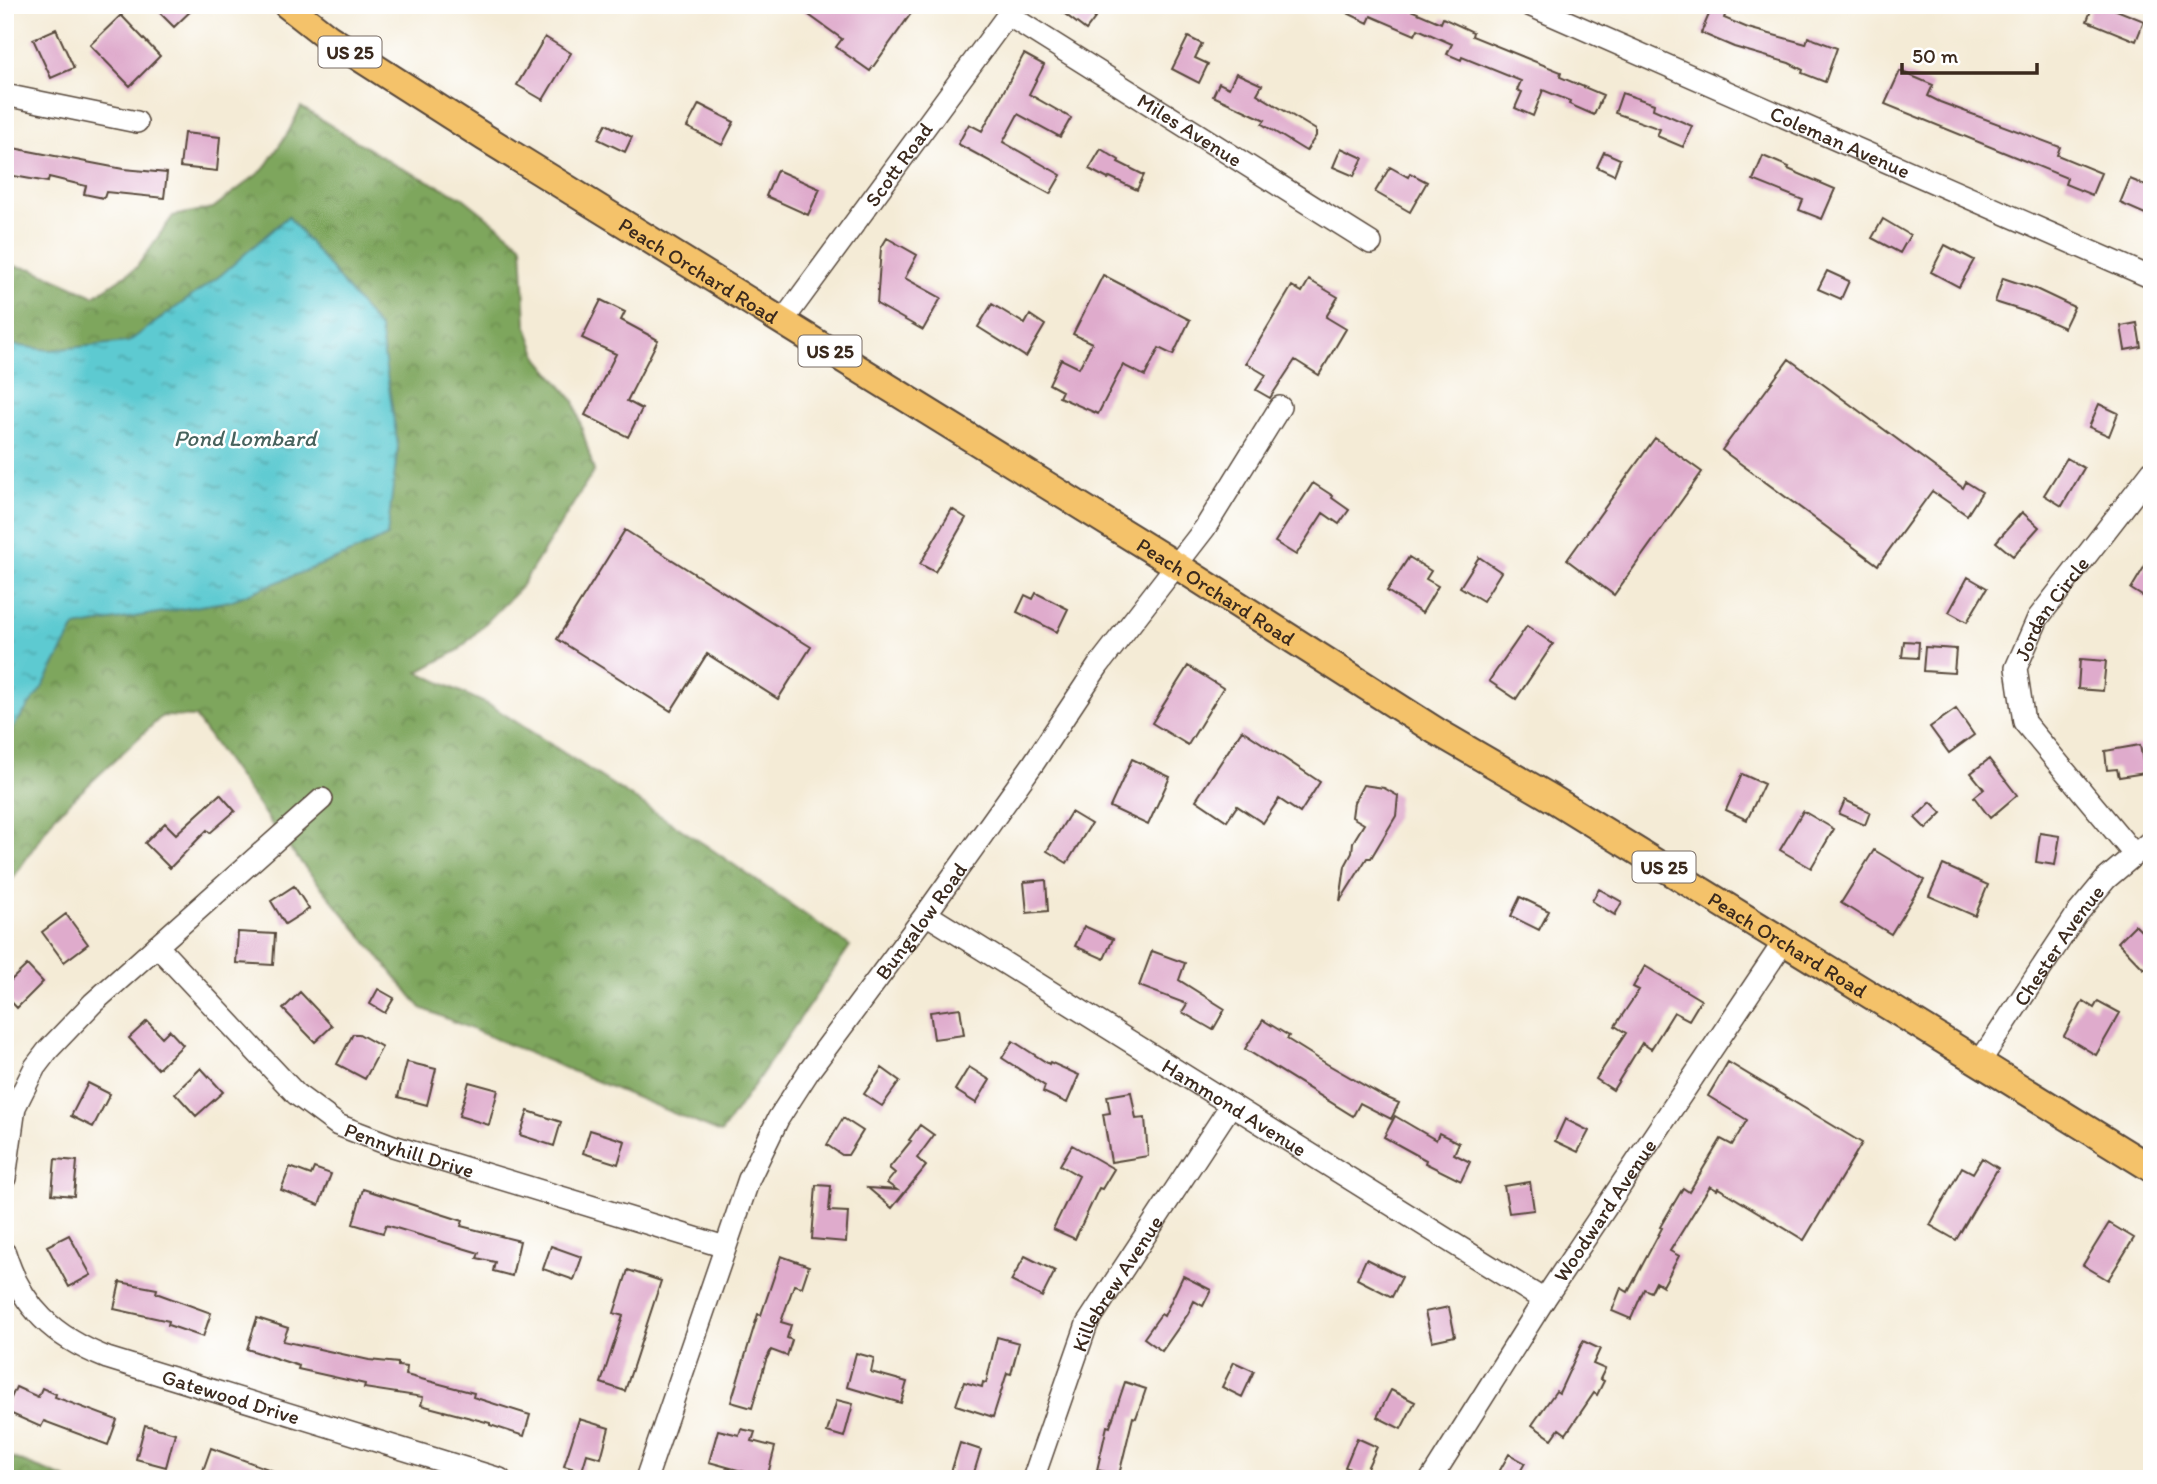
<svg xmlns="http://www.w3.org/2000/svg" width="2157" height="1484" viewBox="0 0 2157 1484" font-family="Itim,sans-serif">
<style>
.forest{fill:url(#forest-crowns);stroke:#5c683e;stroke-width:2}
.water{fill:url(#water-ripples);stroke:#4c7a78;stroke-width:2}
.building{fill:#dfabcc}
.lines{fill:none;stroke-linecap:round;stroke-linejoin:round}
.minor-casing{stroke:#57473a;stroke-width:24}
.major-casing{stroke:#57473a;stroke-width:30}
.minor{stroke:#fff;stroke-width:21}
.major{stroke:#f4c26a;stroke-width:26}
.labels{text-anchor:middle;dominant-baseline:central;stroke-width:5;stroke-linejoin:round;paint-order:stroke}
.shield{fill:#fff;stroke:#766a62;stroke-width:2}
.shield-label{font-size:19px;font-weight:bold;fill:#3b2a1e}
.street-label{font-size:21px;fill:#3b2a1e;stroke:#fff}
.water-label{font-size:23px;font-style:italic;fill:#47625d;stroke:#fff}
</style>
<defs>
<pattern id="forest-crowns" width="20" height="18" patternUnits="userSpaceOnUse" patternTransform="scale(1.75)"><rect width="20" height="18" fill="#7ea65d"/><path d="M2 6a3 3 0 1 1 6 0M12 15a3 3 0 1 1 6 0" fill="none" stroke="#68874c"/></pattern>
<pattern id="water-ripples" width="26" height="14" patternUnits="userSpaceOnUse" patternTransform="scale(1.75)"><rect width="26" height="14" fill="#5dcad1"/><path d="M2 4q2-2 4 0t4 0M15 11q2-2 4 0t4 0" fill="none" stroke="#4ea4a9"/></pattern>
</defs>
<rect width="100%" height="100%" fill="#fff"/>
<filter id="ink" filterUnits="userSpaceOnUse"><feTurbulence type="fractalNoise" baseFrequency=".0143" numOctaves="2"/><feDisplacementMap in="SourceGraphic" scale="14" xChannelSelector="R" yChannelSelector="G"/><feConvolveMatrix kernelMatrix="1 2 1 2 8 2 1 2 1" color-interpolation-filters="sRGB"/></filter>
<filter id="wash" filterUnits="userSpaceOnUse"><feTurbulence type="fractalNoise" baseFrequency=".00686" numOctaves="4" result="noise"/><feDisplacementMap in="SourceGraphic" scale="28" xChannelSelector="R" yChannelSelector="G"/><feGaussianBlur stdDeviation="1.57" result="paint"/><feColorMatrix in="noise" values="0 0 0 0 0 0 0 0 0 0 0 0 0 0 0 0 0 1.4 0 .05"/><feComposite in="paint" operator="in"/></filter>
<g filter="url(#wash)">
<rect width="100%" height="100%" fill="#f4ebd6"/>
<path class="forest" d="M301,107L395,165L462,197L522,245L526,324L539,359L574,401L594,471L520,588L459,650L418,672L493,707L707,846L850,946L721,1133L421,1008L289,848L195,717L162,716L55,816L5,890V265L33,269L94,296L136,268L173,216L213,208L263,170L289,131Z
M5,1455L67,1479H5Z"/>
<path class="water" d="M288,216L380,329L398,446L387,536L358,550L230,601L75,627L42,688L5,738V344L49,350L128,342L221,275Z"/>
<g id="blocks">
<path class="building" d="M152,5H197L174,27Z
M795,5H917L870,71L836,47L842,39Z
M1053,5H1105L1086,30Z
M1331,5H1399L1441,23L1443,18L1473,32L1472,36L1561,72L1560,77L1603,95L1594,115L1569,104L1570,101L1543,90L1533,116L1515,108L1522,92L1517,90L1521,81L1462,57L1461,60L1447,54L1452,44L1418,29L1415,35L1371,16L1368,23Z
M1713,5H1729L1724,18L1748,28L1806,44L1808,37L1837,48L1825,82L1802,73L1803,70L1789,63L1734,47L1701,33Z
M2093,5H2104L2144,21L2136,41L2087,21Z
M121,15L160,56L130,86L90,45Z
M56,29L74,68L51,78L33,39Z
M545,37L571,53L543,100L517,85Z
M1188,37L1202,44L1195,58L1208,64L1199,83L1172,69Z
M1024,54L1044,65L1029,94L1071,118L1060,137L1018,114L1003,142L1061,175L1050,194L958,144L969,124L982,131Z
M1900,71L1933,85L1928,96L1940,102L2060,147L2057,155L2101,173L2092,195L2065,184L2067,178L1885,104Z
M1236,73L1262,85L1257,94L1316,130V136L1306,151L1262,124L1265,120L1213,96L1219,83L1229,88Z
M1622,93L1654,104L1653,109L1692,126L1683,147L1657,136L1660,129L1615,113Z
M699,104L734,122L722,145L687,127Z
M606,124L632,137L625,152L598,139Z
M184,133L220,137L217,171L180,167Z
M13,148L123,169L167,173L164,198L106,192L104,198L84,194L86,186L49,177L48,182L8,175Z
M1341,148L1363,158L1354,176L1333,167Z
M1101,149L1119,160L1118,162L1144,175L1137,190L1110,177L1108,179L1089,169Z
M1604,152L1620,159L1614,175L1597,167Z
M1763,156L1789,167L1788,169L1835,189L1822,219L1799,210L1803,200L1753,180Z
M1390,167L1408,177L1410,173L1427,182L1410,212L1375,192Z
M777,170L820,189L808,215L766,196Z
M2130,179L2152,188V217L2120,203Z
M1883,219L1910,235L1900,253L1872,238Z
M887,238L917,255L905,278L941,298L923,330L877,304L881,248Z
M1945,245L1974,260L1959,287L1931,272Z
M1827,271L1849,281L1841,299L1818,289Z
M1103,275L1190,320L1173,355L1159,348L1145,376L1123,365L1098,414L1059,397L1062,391L1049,384L1061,359L1079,368L1092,343L1073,334Z
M2003,278L2036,289L2074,307L2064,328L2033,314L1995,302Z
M1309,280L1338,297L1326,317L1346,329L1319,375L1295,360L1270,398L1256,390L1266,375L1246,363L1292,286L1302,292Z
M601,300L625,312L621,320L658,340L627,401L642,409L628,437L585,415L616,354L582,338Z
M992,304L1025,324L1030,315L1045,325L1026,357L978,327Z
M2137,323L2141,347L2125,350L2121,326Z
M1789,359L1963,488L1966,482L1982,492L1967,515L1932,491L1878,565L1722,450Z
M2099,404L2118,413L2109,436L2089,427Z
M1655,438L1702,472L1614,595L1567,560Z
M2067,458L2084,468L2062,506L2044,495Z
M1313,483L1333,496L1332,498L1349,510L1339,524L1323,513L1296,555L1275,542Z
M952,509L966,518L935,572L920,564Z
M2022,512L2039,527L2013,556L1996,542Z
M625,530L811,647L778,699L707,654L671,711L557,639Z
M2152,554V602L2131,589Z
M1409,557L1431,571L1426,579L1438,586L1422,613L1387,591Z
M1479,557L1501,572L1483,601L1460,587Z
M1968,577L1987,588L1967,622L1949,612Z
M1036,593L1068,609L1057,632L1017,612L1025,595L1033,599Z
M1527,626L1553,644L1516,699L1489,681Z
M1904,641L1919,642L1918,658L1902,657Z
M1925,647L1956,649L1954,673L1923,671Z
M2080,659L2106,661L2103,691L2078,689Z
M1188,666L1223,688L1188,745L1152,723Z
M1956,709L1974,735L1949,753L1930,727Z
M1242,730L1320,782L1300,813L1279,799L1263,823L1237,806L1227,821L1196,800Z
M2140,745L2145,773L2119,777L2117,769L2107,770L2105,751Z
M1132,759L1170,777L1148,825L1110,807Z
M1989,759L2017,795L1990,818L1974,797L1984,789L1971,773Z
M1742,774L1764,784L1747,820L1726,810Z
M1363,785L1384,788L1398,796L1396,816L1371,858H1367L1340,901L1345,866L1352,853L1353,842L1364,824L1352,817L1354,802Z
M220,794L235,811L210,833L207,830L170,868L145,843L165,823L176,834Z
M1845,800L1870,812L1865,825L1839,814Z
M1931,802L1942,813L1926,829L1915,818Z
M1803,811L1834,829L1811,868L1780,850Z
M1071,812L1091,824L1067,863L1047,851Z
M2040,833L2060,836L2055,865L2036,862Z
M1874,850L1924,880L1891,934L1841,903Z
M1943,865L1988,885L1975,916L1929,896Z
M1046,880L1048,911L1027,913L1024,882Z
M294,886L309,909L285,924L271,901Z
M1599,889L1622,902L1615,915L1592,901Z
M1520,897L1549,911L1539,930L1511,916Z
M66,914L88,944L64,962L42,932Z
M2135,925L2152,942V962L2144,969L2118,942Z
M1084,926L1113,939L1104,959L1075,946Z
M238,932L275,934L273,965L236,963Z
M1152,951L1185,963L1179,980L1225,1009L1213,1030L1182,1012L1187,1004L1139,986Z
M27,965L43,982L17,1008L5,995V986Z
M1645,966L1701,1000L1689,1020L1674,1012L1651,1049L1642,1043L1613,1090L1596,1079L1626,1033L1615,1026L1639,990L1633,987Z
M378,989L394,998L385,1013L370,1004Z
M300,992L332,1026L315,1042L283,1009Z
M2083,1001L2094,1008L2098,1001L2120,1013L2096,1055L2064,1036Z
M960,1008L964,1035L934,1039L930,1012Z
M1263,1020L1289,1036L1287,1039L1327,1064L1383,1096L1399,1103L1391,1119L1360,1103L1353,1116L1245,1049Z
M147,1021L162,1037L169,1030L183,1045L158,1069L129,1038Z
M353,1034H359L382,1047L365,1079L337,1064Z
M1013,1041L1049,1064L1050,1062L1079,1075L1067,1103L1043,1092L1045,1086L1002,1058Z
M407,1062L436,1069L427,1105L398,1097Z
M1728,1062L1862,1143L1804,1240L1718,1188L1717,1190L1710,1186L1670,1251L1679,1256L1663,1286L1656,1282L1651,1292L1644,1289L1631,1319L1612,1311L1621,1288L1628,1292L1662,1228L1660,1227L1683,1188L1689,1192L1721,1139L1732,1145L1747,1120L1708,1096Z
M969,1067L990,1080L976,1103L955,1090Z
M201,1068L223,1092L196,1116L175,1093Z
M882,1068L900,1081L882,1106L864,1094Z
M469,1082L498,1090L489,1125L459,1116Z
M88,1083L110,1094L93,1127L71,1116Z
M1131,1092L1136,1119L1145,1118L1148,1156L1111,1162L1103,1114L1110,1113L1107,1096Z
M528,1111L561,1122L554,1146L520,1135Z
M1395,1116L1436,1140L1439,1133L1459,1143L1454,1154L1470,1162L1461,1181L1425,1163L1426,1160L1384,1137Z
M843,1118L863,1131L848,1155H842L827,1145Z
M1565,1119L1589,1131L1578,1152L1555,1141Z
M920,1125L934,1135L917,1158L926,1166L892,1208L868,1188L897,1190L887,1183L895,1173L889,1168L911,1141L909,1140Z
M590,1130L625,1141L618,1164L583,1153Z
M1072,1145L1114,1169L1102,1189L1099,1188L1075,1239L1053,1229L1079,1176L1060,1165Z
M1982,1158L1998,1168L1956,1240L1930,1225L1962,1167L1973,1173Z
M55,1159L77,1161L74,1196L52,1194Z
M290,1167L311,1175L314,1168L331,1174L319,1205L281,1190Z
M1530,1182L1534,1210L1509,1213L1504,1186Z
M816,1185L831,1186L829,1211L848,1212L846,1242L812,1239Z
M363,1189L463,1221L461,1226L520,1241L512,1276L493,1271L495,1262L477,1258L479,1253L386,1225L383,1233L353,1224Z
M2109,1223L2134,1238L2108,1280L2083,1265Z
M69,1235L91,1275L69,1287L47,1246Z
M551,1246L582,1257L574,1280L543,1269Z
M781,1256L809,1266L802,1287L794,1285L781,1322L791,1325L787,1338L792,1340L787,1356L771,1350L766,1360L752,1408L731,1402L758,1314L761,1315Z
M1025,1256L1055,1271L1042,1297L1011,1281Z
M1366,1259L1402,1277L1392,1297L1357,1279Z
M628,1270L661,1281L625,1391L601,1383L623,1316L614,1313Z
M1183,1276L1211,1290L1203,1306L1194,1301L1188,1314L1162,1351L1144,1338L1161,1314L1164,1316Z
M120,1282L157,1289L156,1293L211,1313L203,1337L168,1325L169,1321L114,1309Z
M1449,1307L1455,1336L1432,1341L1425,1312Z
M257,1318L288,1328L283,1341L369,1360L398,1363V1366L407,1367L406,1375L474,1393L473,1397L530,1415L524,1436L490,1425V1423L421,1405L423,1397L364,1388L365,1384L298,1369L299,1366L247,1349Z
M997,1337L1019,1343L1011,1374L1007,1373L993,1417L956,1405L964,1382L982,1387L983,1382L986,1383Z
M1583,1341L1600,1349L1593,1364L1605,1369L1600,1379L1604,1381L1597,1395L1594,1393L1566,1434L1559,1429L1552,1439L1532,1425L1556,1391L1559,1393Z
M856,1353L874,1358L871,1372L907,1382L901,1403L847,1387Z
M1234,1362L1254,1371L1242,1397L1222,1387Z
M1125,1382L1146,1389L1136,1418L1133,1417L1119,1475L1097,1470L1107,1426L1110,1427Z
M16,1387L38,1397L42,1388L56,1394L55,1397L117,1420L108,1445L44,1421L41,1427L5,1411Z
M1391,1390L1415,1402L1401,1429L1377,1417Z
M837,1400L853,1404L844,1437L827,1432Z
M579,1419L609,1428L601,1458L587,1454L582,1471L564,1466Z
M145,1425L175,1433L166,1467L136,1459Z
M741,1429L755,1432L752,1441L775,1447L767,1478L709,1462L718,1430L739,1435Z
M1357,1438L1377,1447L1364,1475L1345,1467Z
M960,1443L981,1450L972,1479H949Z
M211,1448L287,1476V1479H200Z
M1509,1454L1525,1463L1516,1479H1495Z"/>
</g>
</g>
<g filter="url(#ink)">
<use href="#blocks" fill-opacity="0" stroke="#57473a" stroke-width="2"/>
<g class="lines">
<defs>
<g id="minor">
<path id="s1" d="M1529,5L2152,278"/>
<path id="s2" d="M1008,15L1371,243"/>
<path d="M5,95L137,122"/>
<path id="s3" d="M782,322L1015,5"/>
<path id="s4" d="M2134,854L2024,722L2016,668L2038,618L2152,471"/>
<path id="s5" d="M926,914L1544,1300"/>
<path id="s6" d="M157,946L296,1094L338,1125L393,1146L725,1247"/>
<path id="s7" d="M1979,1063L2077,914L2106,879L2152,840"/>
<path d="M5,1178L15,1107L35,1067L48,1050L93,1003L322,799"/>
<path id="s8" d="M5,1253C22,1308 54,1337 107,1358L500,1479"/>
<path id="s9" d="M646,1479L749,1179L778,1119L809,1071L926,914L1033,764L1098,666L1205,528L1280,407"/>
<path id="s10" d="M1033,1479L1087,1324L1231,1105"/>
<path id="s11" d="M1431,1479L1544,1300L1783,943"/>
</g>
<g id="major">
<path id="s12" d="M287,5L329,38L484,137L1176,565L1436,731L1553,799L2152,1169"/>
</g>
</defs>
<use href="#minor" class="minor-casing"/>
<use href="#major" class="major-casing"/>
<use href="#minor" class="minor"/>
<use href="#major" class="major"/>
</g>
</g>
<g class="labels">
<g class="shield">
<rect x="318.5" y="36.5" width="63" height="31" rx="5"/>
<rect x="798.5" y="335.5" width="63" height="31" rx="5"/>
<rect x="1632.5" y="851.5" width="63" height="31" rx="5"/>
</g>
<g class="shield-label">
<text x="350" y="52">US 25</text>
<text x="830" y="351">US 25</text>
<text x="1664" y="867">US 25</text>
</g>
<g class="street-label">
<text stroke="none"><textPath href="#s2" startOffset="215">Miles Avenue</textPath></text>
<text stroke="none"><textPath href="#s1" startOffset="340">Coleman Avenue</textPath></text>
<text stroke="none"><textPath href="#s3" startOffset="196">Scott Road</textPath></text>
<text stroke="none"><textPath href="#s12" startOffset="490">Peach Orchard Road</textPath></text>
<text stroke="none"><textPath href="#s12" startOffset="1099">Peach Orchard Road</textPath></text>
<text stroke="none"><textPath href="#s4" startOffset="296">Jordan Circle</textPath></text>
<text stroke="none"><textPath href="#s9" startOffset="628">Bungalow Road</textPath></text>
<text stroke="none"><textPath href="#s12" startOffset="1771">Peach Orchard Road</textPath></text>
<text stroke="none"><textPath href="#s7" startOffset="142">Chester Avenue</textPath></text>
<text stroke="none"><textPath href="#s5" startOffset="364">Hammond Avenue</textPath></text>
<text stroke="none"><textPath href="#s6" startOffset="331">Pennyhill Drive</textPath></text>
<text stroke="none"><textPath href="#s11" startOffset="320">Woodward Avenue</textPath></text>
<text stroke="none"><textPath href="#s10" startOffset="214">Killebrew Avenue</textPath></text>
<text stroke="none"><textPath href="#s8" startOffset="282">Gatewood Drive</textPath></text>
</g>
<g class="water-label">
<text x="245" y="438">Pond Lombard</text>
</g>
</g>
<rect width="2157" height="1484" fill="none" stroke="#fff" stroke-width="28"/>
<path d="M1902 63v10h135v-10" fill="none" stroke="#3b2a1e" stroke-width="3.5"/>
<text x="1912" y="63" font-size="21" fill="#3b2a1e" stroke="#ffffff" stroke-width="5" paint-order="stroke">50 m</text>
</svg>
